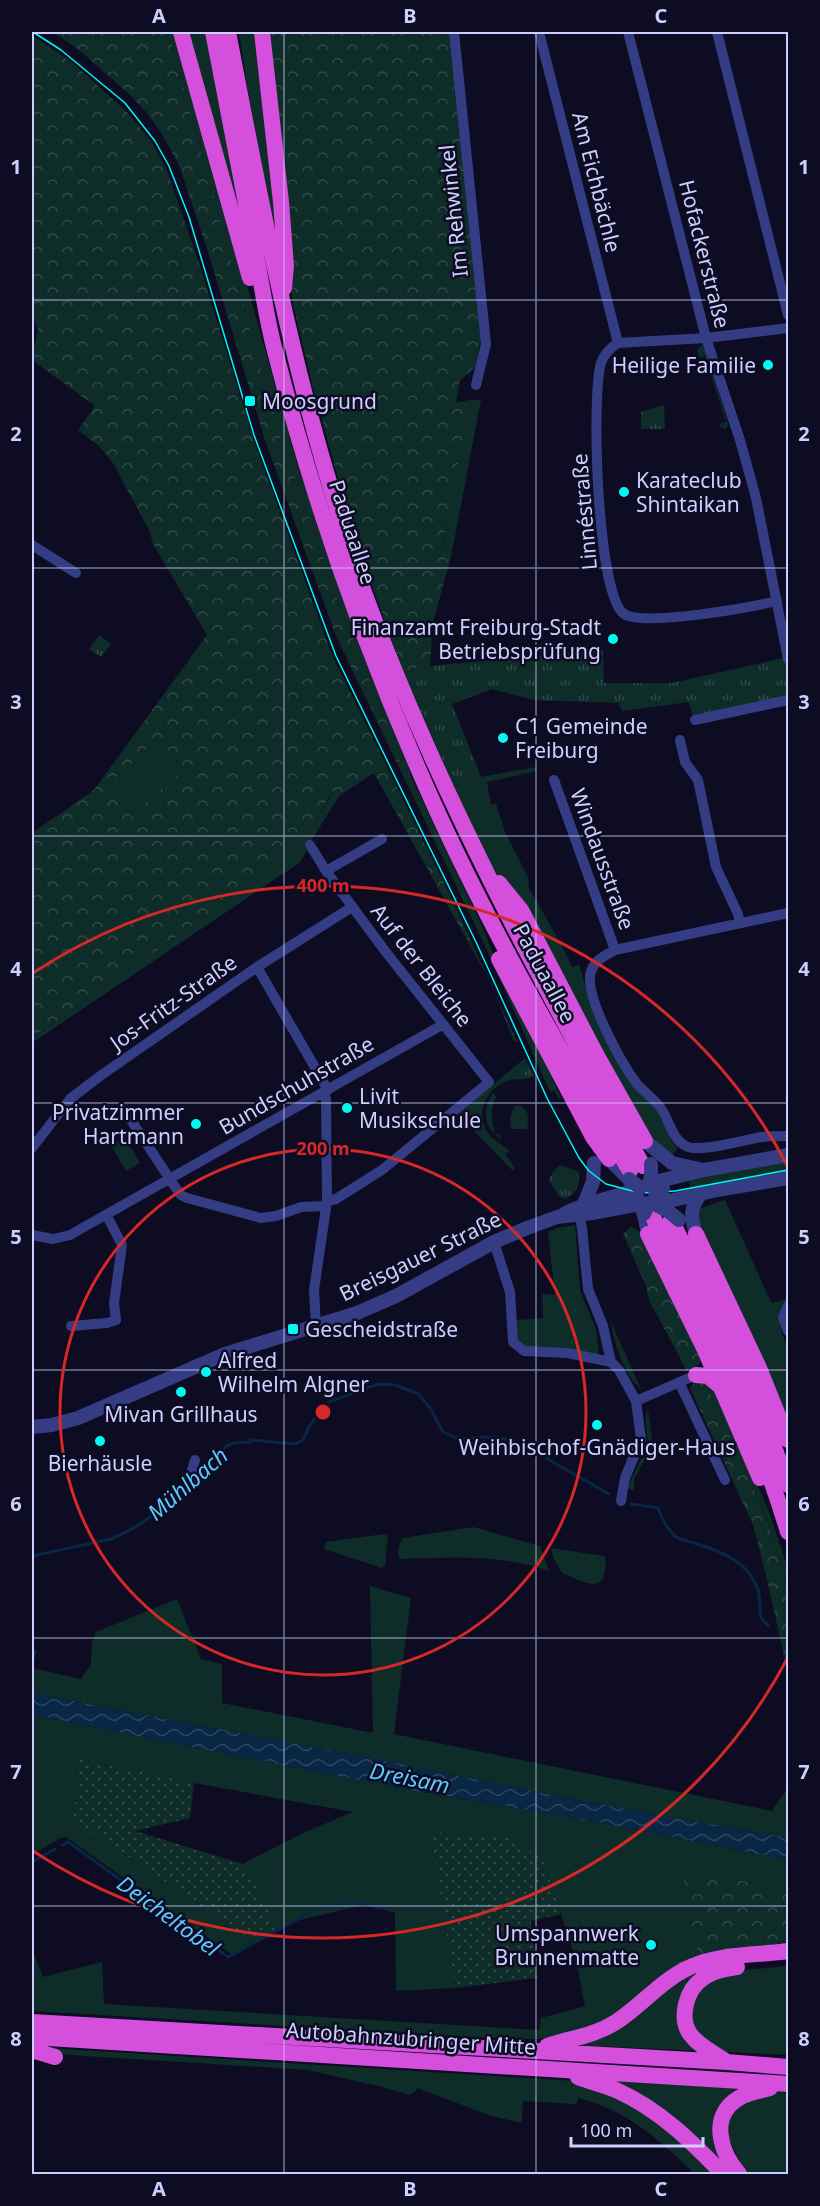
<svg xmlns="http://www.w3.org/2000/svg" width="820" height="2206" viewBox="0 0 820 2206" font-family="'Noto Sans',sans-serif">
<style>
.grass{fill:#0f2d28}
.forest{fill:url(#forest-crowns);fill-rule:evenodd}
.park{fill:url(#park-tufts)}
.garden{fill:url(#garden-dots)}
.water{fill:url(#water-waves)}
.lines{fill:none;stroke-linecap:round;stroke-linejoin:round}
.stream{stroke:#082745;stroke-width:3}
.minor{stroke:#343c84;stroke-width:10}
.tertiary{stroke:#343c84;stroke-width:14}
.trunk{stroke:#d44fdc;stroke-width:16}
.tram{stroke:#00f9f1;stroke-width:1.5}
.tertiary-bridge{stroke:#343c84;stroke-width:14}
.grid{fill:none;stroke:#cecfff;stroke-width:1.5;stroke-opacity:0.55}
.ring{fill:none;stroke:#d62828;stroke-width:3}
.poi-dot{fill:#00f9f1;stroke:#0d0c23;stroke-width:2}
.labels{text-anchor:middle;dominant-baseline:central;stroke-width:5;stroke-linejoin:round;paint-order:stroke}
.street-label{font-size:21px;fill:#cecfff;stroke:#0d0c23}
.poi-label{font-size:21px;fill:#cecfff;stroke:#0d0c23;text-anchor:start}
.water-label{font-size:22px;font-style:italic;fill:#5cc9ff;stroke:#0d0c23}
.centre{fill:#d62828;stroke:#0d0c23;stroke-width:3}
.ring-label{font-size:18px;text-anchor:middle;font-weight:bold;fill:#d62828;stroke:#0d0c23;stroke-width:5;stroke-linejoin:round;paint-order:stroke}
.neatline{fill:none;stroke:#cecfff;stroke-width:2}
.grid-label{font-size:20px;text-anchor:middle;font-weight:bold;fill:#cecfff}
</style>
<defs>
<pattern id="forest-crowns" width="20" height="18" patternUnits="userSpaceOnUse" patternTransform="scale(1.5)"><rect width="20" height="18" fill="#0f2d28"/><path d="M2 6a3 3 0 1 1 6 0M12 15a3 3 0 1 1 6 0" fill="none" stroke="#314a48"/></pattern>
<pattern id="park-tufts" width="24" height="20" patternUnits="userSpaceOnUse" patternTransform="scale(1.5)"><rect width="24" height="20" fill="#0f2d28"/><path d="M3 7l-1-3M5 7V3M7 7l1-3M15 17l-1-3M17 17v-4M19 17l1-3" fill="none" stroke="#314a48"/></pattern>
<pattern id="garden-dots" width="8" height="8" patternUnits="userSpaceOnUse" patternTransform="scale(1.5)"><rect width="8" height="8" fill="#0f2d28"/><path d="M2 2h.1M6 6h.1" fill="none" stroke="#314a48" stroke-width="1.8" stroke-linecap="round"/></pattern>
<pattern id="water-waves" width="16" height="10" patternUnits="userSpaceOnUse" patternTransform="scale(1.5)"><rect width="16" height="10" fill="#082745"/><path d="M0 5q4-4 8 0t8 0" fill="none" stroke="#2b4561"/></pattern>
</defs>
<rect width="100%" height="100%" fill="#0d0c23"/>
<path class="grass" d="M168,32H176L300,474L413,781L482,926L507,989L545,1061L561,1098L559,1099L554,1090L550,1092L487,950L397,763L401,759L340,607L299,488L284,450Z
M186,32H207L248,245Z
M239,32H258L279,255L247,86Z
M702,345L704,346L728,424L726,429L720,427L719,424L726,422L705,356L699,358L697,350Z
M470,400H481L451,557L441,555Z
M158,739L184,768L131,816L105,788Z
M536,767L537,771L487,782L491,805L496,804L505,832L528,877L529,888L560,942L572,967L579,964L590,1003L657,1110L672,1142L678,1148L671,1156L658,1148L484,853L454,786L481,777Z
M334,791L340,795L311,841L305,847L307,851L299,863L32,1043V1038L280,864L305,838Z
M493,1093L497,1096C489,1109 492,1120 495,1134H499L502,1140C484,1129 481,1110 493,1093Z
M519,1105C530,1110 529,1119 527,1129H511L510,1117L514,1107Z
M125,1137L140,1163L126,1171L111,1145Z
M788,1159V1173L691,1190L688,1179Z
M725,1200L770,1300L773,1303L788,1298L781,1331L788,1348V1422L750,1332L696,1214L698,1209Z
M575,1225L580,1290L596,1329L599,1356C574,1350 551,1344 525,1348C515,1340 516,1332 517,1320L543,1318L542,1294L555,1295L548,1232L557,1228Z
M611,1322L641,1389C624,1375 614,1344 611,1322Z
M705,1381L714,1385L769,1512L788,1569V1591L767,1517Z
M648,1409L653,1445L634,1479V1491L628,1488C633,1473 645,1456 647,1442C649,1431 642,1420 648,1409Z
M473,1527L540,1546L549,1571C502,1554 450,1557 401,1559L398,1555L399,1546L403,1538Z
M384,1534L388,1536L385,1565L382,1568L324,1549L326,1542Z
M551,1548L604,1556C607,1562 606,1568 604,1575C600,1594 573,1577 562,1573L553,1557Z
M370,1586L411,1598L394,1734L772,1811L788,1787V1838L566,1798L391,1762L32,1693V1650H37L32,1668L81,1679L91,1664L92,1642L96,1632L177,1599L201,1659L222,1664V1703L373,1733Z
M32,1715L408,1790L608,1824L788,1860V1889L687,1871L697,1950C681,1957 670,1964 658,1976L659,1980L622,2012L563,2037L534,2039L470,2037L32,2011V1949L43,1977L102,1962L104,2004L539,2030L541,2018L585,2006L576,1960L544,1862L431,1832L455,1988L396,1991L395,1913L368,1904L291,1922L279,1930L244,1863L305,1832L353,1812L194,1783L81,1759L76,1764L78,1793L70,1817L255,1943L234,1956L66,1837L60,1838L32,1855Z
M724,1965L684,1996L702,2051L574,2045L672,1981Z
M788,1966V2055L726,2052L710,2046L690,2023L693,1994L725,1972Z
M32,2047L575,2081L641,2107L716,2174H695C658,2139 629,2111 578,2098L577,2103L575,2104L523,2101L522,2123L488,2115L418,2088L410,2095L378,2086L308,2070L53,2054Z
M606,2079L742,2089L723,2108L736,2174Z
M774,2092L788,2093V2174H745L724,2128L737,2102Z"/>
<path class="forest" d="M53,32H168L284,450L299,488L340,607L401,759L397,763L336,636L265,440L210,258L179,165L163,136L147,113L129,94L79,50Z
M267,32H451L481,339L475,367L460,381L456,403L470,400L441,554L451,557L433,622L430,666L403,671L358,547L342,493L313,388L293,304Z
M32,35L74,64L128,113L151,141L166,168L200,266L255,444L332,655L450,895L517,1041L514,1042L491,983L374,773L340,795L333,791L305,838L280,864L32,1038V833L94,790L207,635L153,544L150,532L113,463L99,446L78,430L95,406L32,360L38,329L32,317ZM158,739L184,768L131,816L105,788Z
M631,1227L640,1232L701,1356L700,1363L692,1371H687L649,1300L646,1286L623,1234Z
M696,1381H705L767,1518L788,1591V1674L767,1579L753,1525L690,1388Z
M687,1871L788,1889V1942L701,1956L659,1980L658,1976L677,1959L697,1950L682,1886Z"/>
<path class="park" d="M664,405L665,429H641V412Z
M99,635L111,644L101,657L89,649Z
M603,650L604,683H672L788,657V698L693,718L689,702L622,711L619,703L534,700L492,689L452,704L481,777L454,786L403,671L430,666Z
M525,1058L534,1076C525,1081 517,1077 507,1081C484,1090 473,1117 491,1137C497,1143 504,1145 509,1151L505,1154L515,1168L513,1171L458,1114Z
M560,1165L579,1172C580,1185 577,1195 564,1199L559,1196L549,1180L554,1170Z"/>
<path class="garden" d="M81,1759L194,1783L190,1818L135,1831L246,1865L279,1930L255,1943L70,1817L78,1793L76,1764Z
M431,1832L517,1839L544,1862L561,1914L531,1921L537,1978L455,1988Z"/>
<path class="water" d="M32,1693L391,1762L566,1798L788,1838V1860L608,1824L408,1790L32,1715Z"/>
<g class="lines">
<path class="stream" d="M196,1474L228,1445L234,1443L250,1442L251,1440L295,1444L303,1440L309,1427L322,1408L329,1402L369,1387L381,1384L395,1385L419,1394L430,1408L443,1432L454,1437L465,1439L481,1437L505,1439L537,1449L551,1461L609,1494
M631,1504L658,1508C662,1518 666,1528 675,1536C681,1541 690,1541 697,1544C724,1552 749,1563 758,1590C761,1599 759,1609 761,1618L768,1626
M32,1556L111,1539C143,1526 169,1505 192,1479
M63,1845L68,1842L228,1957L322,1906L365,1903L380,1908
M32,1862L55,1849"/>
<path class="minor" d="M454,32L486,344L476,385
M539,32L618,343
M628,32L706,338L740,440L756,498L788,659
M717,32L788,315
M32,545L76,573
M777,601C751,607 645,627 624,614C597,595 591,397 601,363C604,354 610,348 618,343L706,338L788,328
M695,720L788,700
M680,740L685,762L698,780L716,867L738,914L740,923
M554,780L615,950
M310,845L326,871L385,951L489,1082L382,1170L336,1199L327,1201
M326,871L382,839
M788,913L615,950C606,955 595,960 591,971C583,995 622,1064 637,1084C644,1092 653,1098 660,1107C670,1120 671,1140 688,1147C703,1152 744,1140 761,1137C770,1136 779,1136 788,1136
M257,967L328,1090
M129,1117L175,1187L181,1195L187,1198L261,1218L276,1216L301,1207L326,1206
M32,1148L70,1099L100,1076L257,967L352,907
M576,1209L579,1215L582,1228L588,1289L603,1326L611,1362
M32,1235L53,1239L70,1235L442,1025
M494,1242L510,1292L513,1342L524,1351L568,1353L611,1362L619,1370L636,1401L641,1439L625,1478L621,1501
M788,1306L783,1317L788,1331
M71,1326L107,1323L116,1320L114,1303L122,1245L107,1216
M316,1326L314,1290L327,1201L326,1099L323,1093
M679,1382L725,1480
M636,1401L696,1375
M195,1460L192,1470L195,1480"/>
<path class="tertiary" d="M645,1141L672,1163L699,1169
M609,1159L629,1179L644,1214L648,1234
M659,1181L704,1170L788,1155
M669,1201L717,1190L788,1178
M584,1204L593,1182L594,1163
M564,1214C586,1202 610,1199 634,1190
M696,1234C691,1218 689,1208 701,1194
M32,1427L52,1425L78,1418L225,1354L357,1313L396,1296L494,1242L527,1228L557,1217L592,1213L640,1204"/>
<path class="trunk" d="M181,32L250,278
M213,32C228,108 242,184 257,261C263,291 267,322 275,351C312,496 361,638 421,775C480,912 556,1042 630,1171
M228,32C259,192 288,352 337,508C345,533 352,559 361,584C435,787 538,977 643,1166
M262,32L281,202L286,266L284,288
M499,883L521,910L597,1056L645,1141
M499,959L593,1137L609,1159
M653,1217C704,1319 755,1422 788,1532
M671,1220C715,1306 756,1394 788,1485
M648,1234L705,1350L760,1478
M696,1234L759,1368L788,1440
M696,1375L708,1376L720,1386
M32,2022L727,2062L788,2067
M32,2037L788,2084
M547,2046C571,2038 594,2036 616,2022C644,2004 665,1975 698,1964C726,1954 759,1955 788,1951
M32,2050L55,2057
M724,2060C712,2052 699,2046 690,2034C679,2018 686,1990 702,1979C712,1971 725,1969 737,1967
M578,2077C591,2082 605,2085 618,2091C660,2110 692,2142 723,2174
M739,2174C721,2153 708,2116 739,2098C748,2092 760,2091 770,2088"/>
<path class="tram" d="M33,32L61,50L125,103L155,141L169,166L189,217L254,435L336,656L476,942L547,1098L579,1158L589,1171L606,1184L640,1193L675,1191L788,1170"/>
<path class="tertiary-bridge" d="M629,1179L640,1188
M648,1185L651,1178V1164
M663,1188L655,1195L669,1201
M652,1203L668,1211L679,1220
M640,1204L649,1203L644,1214"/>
</g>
<path class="grid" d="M284,32V2174M536,32V2174M32,300H788M32,568H788M32,836H788M32,1103H788M32,1370H788M32,1638H788M32,1906H788"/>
<g class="ring">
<circle cx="323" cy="1412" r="263"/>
<path d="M787 1659A526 526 0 0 1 33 1851M33 973A526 526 0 0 1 787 1165"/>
</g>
<g class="poi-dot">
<circle cx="768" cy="365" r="6"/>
<rect x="244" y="395" width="12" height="12" rx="3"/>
<circle cx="624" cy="492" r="6"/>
<circle cx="613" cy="639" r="6"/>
<circle cx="503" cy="738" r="6"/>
<circle cx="347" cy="1108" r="6"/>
<circle cx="196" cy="1124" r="6"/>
<rect x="287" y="1323" width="12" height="12" rx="3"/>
<circle cx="206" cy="1372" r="6"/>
<circle cx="181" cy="1392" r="6"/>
<circle cx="597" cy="1425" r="6"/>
<circle cx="100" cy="1441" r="6"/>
<circle cx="651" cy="1945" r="6"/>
</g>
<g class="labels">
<g class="street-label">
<text transform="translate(597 182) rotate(76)">Am Eichbächle</text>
<text transform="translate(453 211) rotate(-96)">Im Rehwinkel</text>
<text transform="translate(705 254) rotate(76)">Hofackerstraße</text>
<text transform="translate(584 512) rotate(-95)">Linnéstraße</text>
<text transform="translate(353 532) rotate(72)">Paduaallee</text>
<text transform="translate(603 859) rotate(70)">Windausstraße</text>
<text transform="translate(422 965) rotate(52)">Auf der Bleiche</text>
<text transform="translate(545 973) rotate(62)">Paduaallee</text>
<text transform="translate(173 1002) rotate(-35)">Jos-Fritz-Straße</text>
<text transform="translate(296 1085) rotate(-30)">Bundschuhstraße</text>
<text transform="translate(420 1256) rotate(-26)">Breisgauer Straße</text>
<text transform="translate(411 2038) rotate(4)">Autobahnzubringer Mitte</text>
</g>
<g class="poi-label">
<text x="756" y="365" text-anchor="end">Heilige Familie</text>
<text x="262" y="401">Moosgrund</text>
<text x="636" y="480">Karateclub<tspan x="636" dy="24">Shintaikan</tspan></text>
<text x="601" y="627" text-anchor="end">Finanzamt Freiburg-Stadt<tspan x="601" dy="24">Betriebsprüfung</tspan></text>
<text x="515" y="726">C1 Gemeinde<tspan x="515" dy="24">Freiburg</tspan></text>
<text x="359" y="1096">Livit<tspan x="359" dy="24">Musikschule</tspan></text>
<text x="184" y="1112" text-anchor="end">Privatzimmer<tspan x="184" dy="24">Hartmann</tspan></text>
<text x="305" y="1329">Gescheidstraße</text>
<text x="218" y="1360">Alfred<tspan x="218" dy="24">Wilhelm Algner</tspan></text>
<text x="181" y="1414" text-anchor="middle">Mivan Grillhaus</text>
<text x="597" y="1447" text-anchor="middle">Weihbischof-Gnädiger-Haus</text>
<text x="100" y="1463" text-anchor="middle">Bierhäusle</text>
<text x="639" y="1933" text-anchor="end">Umspannwerk<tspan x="639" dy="24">Brunnenmatte</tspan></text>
</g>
<g class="water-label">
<text transform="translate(187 1483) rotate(-41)">Mühlbach</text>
<text transform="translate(410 1777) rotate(11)">Dreisam</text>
<text transform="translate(169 1915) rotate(36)">Deicheltobel</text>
</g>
</g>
<circle cx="323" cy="1412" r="9" class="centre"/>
<g class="ring-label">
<text x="323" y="892">400 m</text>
<text x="323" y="1155">200 m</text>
</g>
<rect width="820" height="2206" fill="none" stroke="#0d0c23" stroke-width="66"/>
<path d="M571 2137v9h132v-9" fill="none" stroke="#cecfff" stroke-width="3"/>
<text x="580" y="2137" font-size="18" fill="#cecfff" stroke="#0d0c23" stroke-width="4.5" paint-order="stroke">100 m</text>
<rect x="33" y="33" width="754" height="2140" class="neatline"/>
<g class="grid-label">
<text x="159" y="23">A</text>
<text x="410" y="23">B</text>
<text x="661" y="23">C</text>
<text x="16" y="174">1</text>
<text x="804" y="174">1</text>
<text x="16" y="441">2</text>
<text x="804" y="441">2</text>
<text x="16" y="709">3</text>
<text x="804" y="709">3</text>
<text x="16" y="976">4</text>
<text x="804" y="976">4</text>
<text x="16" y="1244">5</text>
<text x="804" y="1244">5</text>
<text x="16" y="1511">6</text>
<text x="804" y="1511">6</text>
<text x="16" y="1779">7</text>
<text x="804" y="1779">7</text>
<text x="16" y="2046">8</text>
<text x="804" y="2046">8</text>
<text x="159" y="2196">A</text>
<text x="410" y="2196">B</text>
<text x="661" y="2196">C</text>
</g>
</svg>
